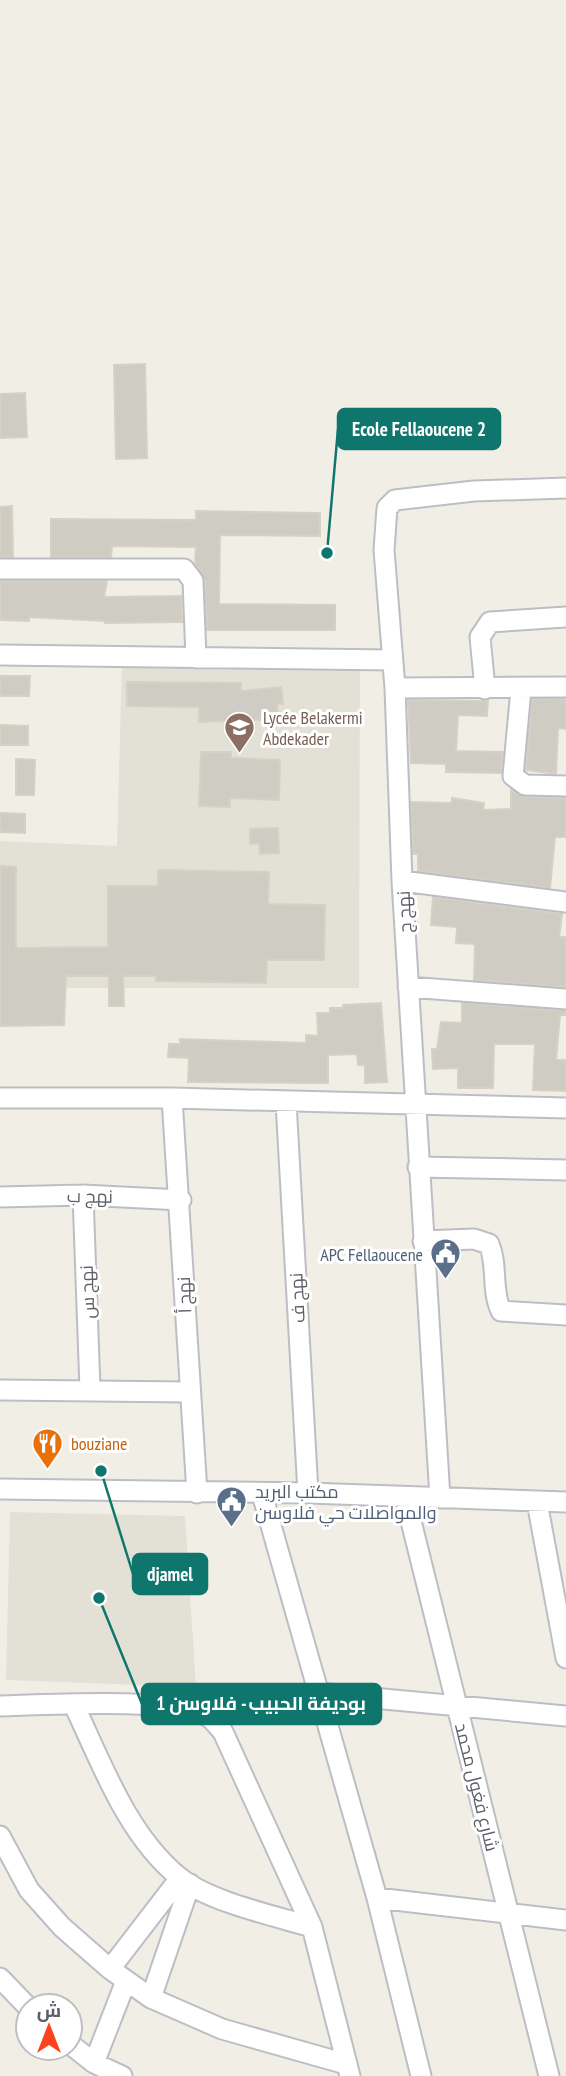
<svg xmlns="http://www.w3.org/2000/svg" width="566" height="2076" viewBox="0 0 566 2076" font-family="'PT Sans Narrow',Cairo,sans-serif">
<style>
.education{fill:#e3e1d5}
.building{fill:#ceccc3;stroke:#d6d1c2;stroke-width:2}
.lines{fill:none;stroke-linecap:round;stroke-linejoin:round}
.minor-casing{stroke:#bcbec5;stroke-width:23}
.minor{stroke:#fff;stroke-width:19}
.labels{text-anchor:middle;dominant-baseline:central;stroke-width:6;stroke-linejoin:round;paint-order:stroke}
.education-label{font-size:18px;fill:#785e54;stroke:#fff;text-anchor:start}
.street-label{font-size:18px;fill:#5c6067;stroke:#fff}
.service-label{font-size:18px;fill:#4e5e75;stroke:#fff;text-anchor:end}
.food-label{font-size:18px;fill:#c56008;stroke:#fff;text-anchor:start}
.leader{fill:none;stroke:#0f766e;stroke-width:2.5}
.callout-dot{fill:#0f766e;stroke:#fff;stroke-width:2.5}
.callout{fill:#0f766e;stroke:#0f766e;stroke-width:2.5}
.callout-label{font-size:19px;text-anchor:middle;font-weight:bold;fill:#fff}
</style>
<rect width="100%" height="100%" fill="#f1efe5"/>
<path class="education" d="M122,662L360,668L359,988H0V841L117,846Z
M10,1512L185,1516L196,1687L6,1680Z"/>
<path class="building" d="M145,364L147,458L116,459L114,365Z
M25,393L27,437L0,438V394Z
M12,506L13,557H0V507Z
M196,511L320,513V536L220,535L219,604L335,605V630H207L205,581L195,564L196,547L112,546L111,557H51V519L196,520Z
M0,581H107L104,597L181,596L182,622L105,623V621L29,617V621L0,620Z
M0,676H30L29,696H0Z
M127,682L241,683V691L281,687L283,704H277L279,719L199,722V707L127,706Z
M532,699H566V729L558,728L556,774L526,770Z
M408,700L488,701L487,716L458,715L456,751L503,752L501,773L446,772V764L411,763Z
M0,725L28,726V745H0Z
M201,752H231V758L280,760L279,800L230,798V807L199,806Z
M16,759L35,760L34,795H16Z
M511,790L525,797L566,798V837H555L550,888L418,871V854H413L411,802L452,803V798L484,803L483,810L511,809Z
M0,813L25,814V833L0,832Z
M278,828L279,853L260,854L259,843L250,844V829Z
M0,866L16,867V948L108,947V886H158V870L269,872L268,904L325,905L324,960H267L266,983L156,981V976H123L124,1006H109V976H66L64,1025L0,1026Z
M433,897L562,914L559,937H566V987L474,980L475,944L456,943L457,927L431,925Z
M381,1003L387,1082L365,1083V1065H358L357,1054L328,1055V1083L188,1082L189,1058L168,1057L169,1044H180V1039L306,1043V1035L318,1036L317,1013H330V1008H343V1005Z
M462,1003L566,1011V1015H560L556,1060H566V1091L533,1090L535,1044H494L493,1088H458V1068L433,1069L432,1049H437L441,1022L462,1023Z"/>
<g class="lines">
<defs>
<path id="minor" d="M0,569H184L193,581L196,658
M0,655L391,660
M395,688L566,687
M485,689L480,637L490,622L566,617
M521,689L513,776L525,785L566,786
M402,881L566,902
M408,987L566,999
M0,1098H172L566,1108
M172,1098L197,1493
M286,1102L308,1493
M418,1167L566,1170
M83,1195L90,1389
M0,1197L83,1195L181,1200
M423,1241L474,1239L489,1244C498,1265 491,1290 501,1311L566,1315
M0,1390L188,1392
M0,1489L308,1493L566,1502
M262,1494L377,1898L421,2076
M405,1497L549,2076
M440,1498L402,881L395,688L384,550L387,508L395,500L474,491L566,488
M537,1502L566,1658
M319,1693L566,1716
M74,1705C102,1764 127,1835 180,1878C210,1902 275,1916 312,1927
M0,1706C42,1705 176,1697 207,1716C213,1719 218,1727 223,1732L312,1927L350,2076
M0,1836L29,1890L62,1927L110,1969L151,1998L222,2029L346,2064
M377,1898L566,1920
M110,1969L180,1878
M0,1978L28,2007
M151,1998L190,1884
M70,2044L94,2063L122,2076
M94,2063L126,1981"/>
</defs>
<use href="#minor" class="minor-casing"/>
<use href="#minor" class="minor"/>
</g>
<defs>
<symbol id="school-pin" viewBox="-11 -11 22 30"><path d="M0 17L-7.5 6A9.5 9.5 0 1 1 7.5 6Z" fill="#8d6e63" stroke="#fff"/><path d="M0-5L7-2L0 1L-7-2ZM-4 1L0 2.5L4 1V4Q0 6-4 4Z" fill="#fff"/></symbol>
<symbol id="civic-pin" viewBox="-11 -11 22 30"><path d="M0 17L-7.5 6A9.5 9.5 0 1 1 7.5 6Z" fill="#5c6f8a" stroke="#fff"/><path d="M-.6-6.5H3V-4.5H.6V-3L4-1V1h2V6H-6V1h2V-1L-.6-3ZM-1.2 2.5V6h2.4V2.5Z" fill="#fff"/></symbol>
<symbol id="restaurant-pin" viewBox="-11 -11 22 30"><path d="M0 17L-7.5 6A9.5 9.5 0 1 1 7.5 6Z" fill="#e8710a" stroke="#fff"/><path d="M-5-6h1v4h1v-4h1v4h1v-4h1v5L-1.5 .5V6h-2V.5L-5-1ZM5-6V6H3V1.5H1.5Q1.5-4 5-6Z" fill="#fff"/></symbol>
</defs>
<g fill-rule="evenodd">
<use href="#school-pin" x="222" y="710" width="35" height="47"/>
<use href="#civic-pin" x="428" y="1236" width="35" height="47"/>
<use href="#restaurant-pin" x="30" y="1426" width="35" height="47"/>
<use href="#civic-pin" x="214" y="1484" width="35" height="47"/>
</g>
<g class="labels">
<g class="education-label">
<text x="263" y="717">Lycée Belakermi<tspan x="263" dy="21">Abdekader</tspan></text>
</g>
<g class="street-label">
<text transform="translate(404 912) rotate(-93)">نهج ج</text>
<text transform="translate(90 1196) rotate(1)">نهج ب</text>
<text transform="translate(87 1292) rotate(-92)">نهج س</text>
<text transform="translate(184 1295) rotate(-92)">نهج أ</text>
<text transform="translate(297 1298) rotate(-93)">نهج ف</text>
<text transform="translate(477 1787) rotate(76)">شارع فغول محمد</text>
</g>
<g class="service-label">
<text x="423" y="1254">APC Fellaoucene</text>
<text x="255" y="1491" text-anchor="start">مكتب البريد<tspan x="255" dy="21">والمواصلات حي فلاوسن</tspan></text>
</g>
<g class="food-label">
<text x="71" y="1443">bouziane</text>
</g>
</g>
<path class="leader" d="M327 553L338 429M101 1471L133 1574M99 1598L142 1704"/>
<g class="callout-dot">
<circle cx="327" cy="553" r="7"/>
<circle cx="101" cy="1471" r="7"/>
<circle cx="99" cy="1598" r="7"/>
</g>
<g class="callout">
<rect x="338" y="409" width="162" height="40" rx="7"/>
<rect x="133" y="1554" width="74" height="40" rx="7"/>
<rect x="142" y="1684" width="239" height="40" rx="7"/>
</g>
<g class="callout-label">
<text x="419" y="436">Ecole Fellaoucene 2</text>
<text x="170" y="1581">djamel</text>
<text x="261" y="1710">بوديفة الحبيب - فلاوسن 1</text>
</g>
<g transform="translate(49 2027)"><circle r="33" fill="#ffffff" stroke="#bebfc2" stroke-width="2"/>
<path d="M0-5L12 26L0 18L-12 26Z" fill="#fc431f"/>
<text y="-10" font-size="19" font-weight="bold" text-anchor="middle" fill="#5c6067">ش</text>
</g>
</svg>
